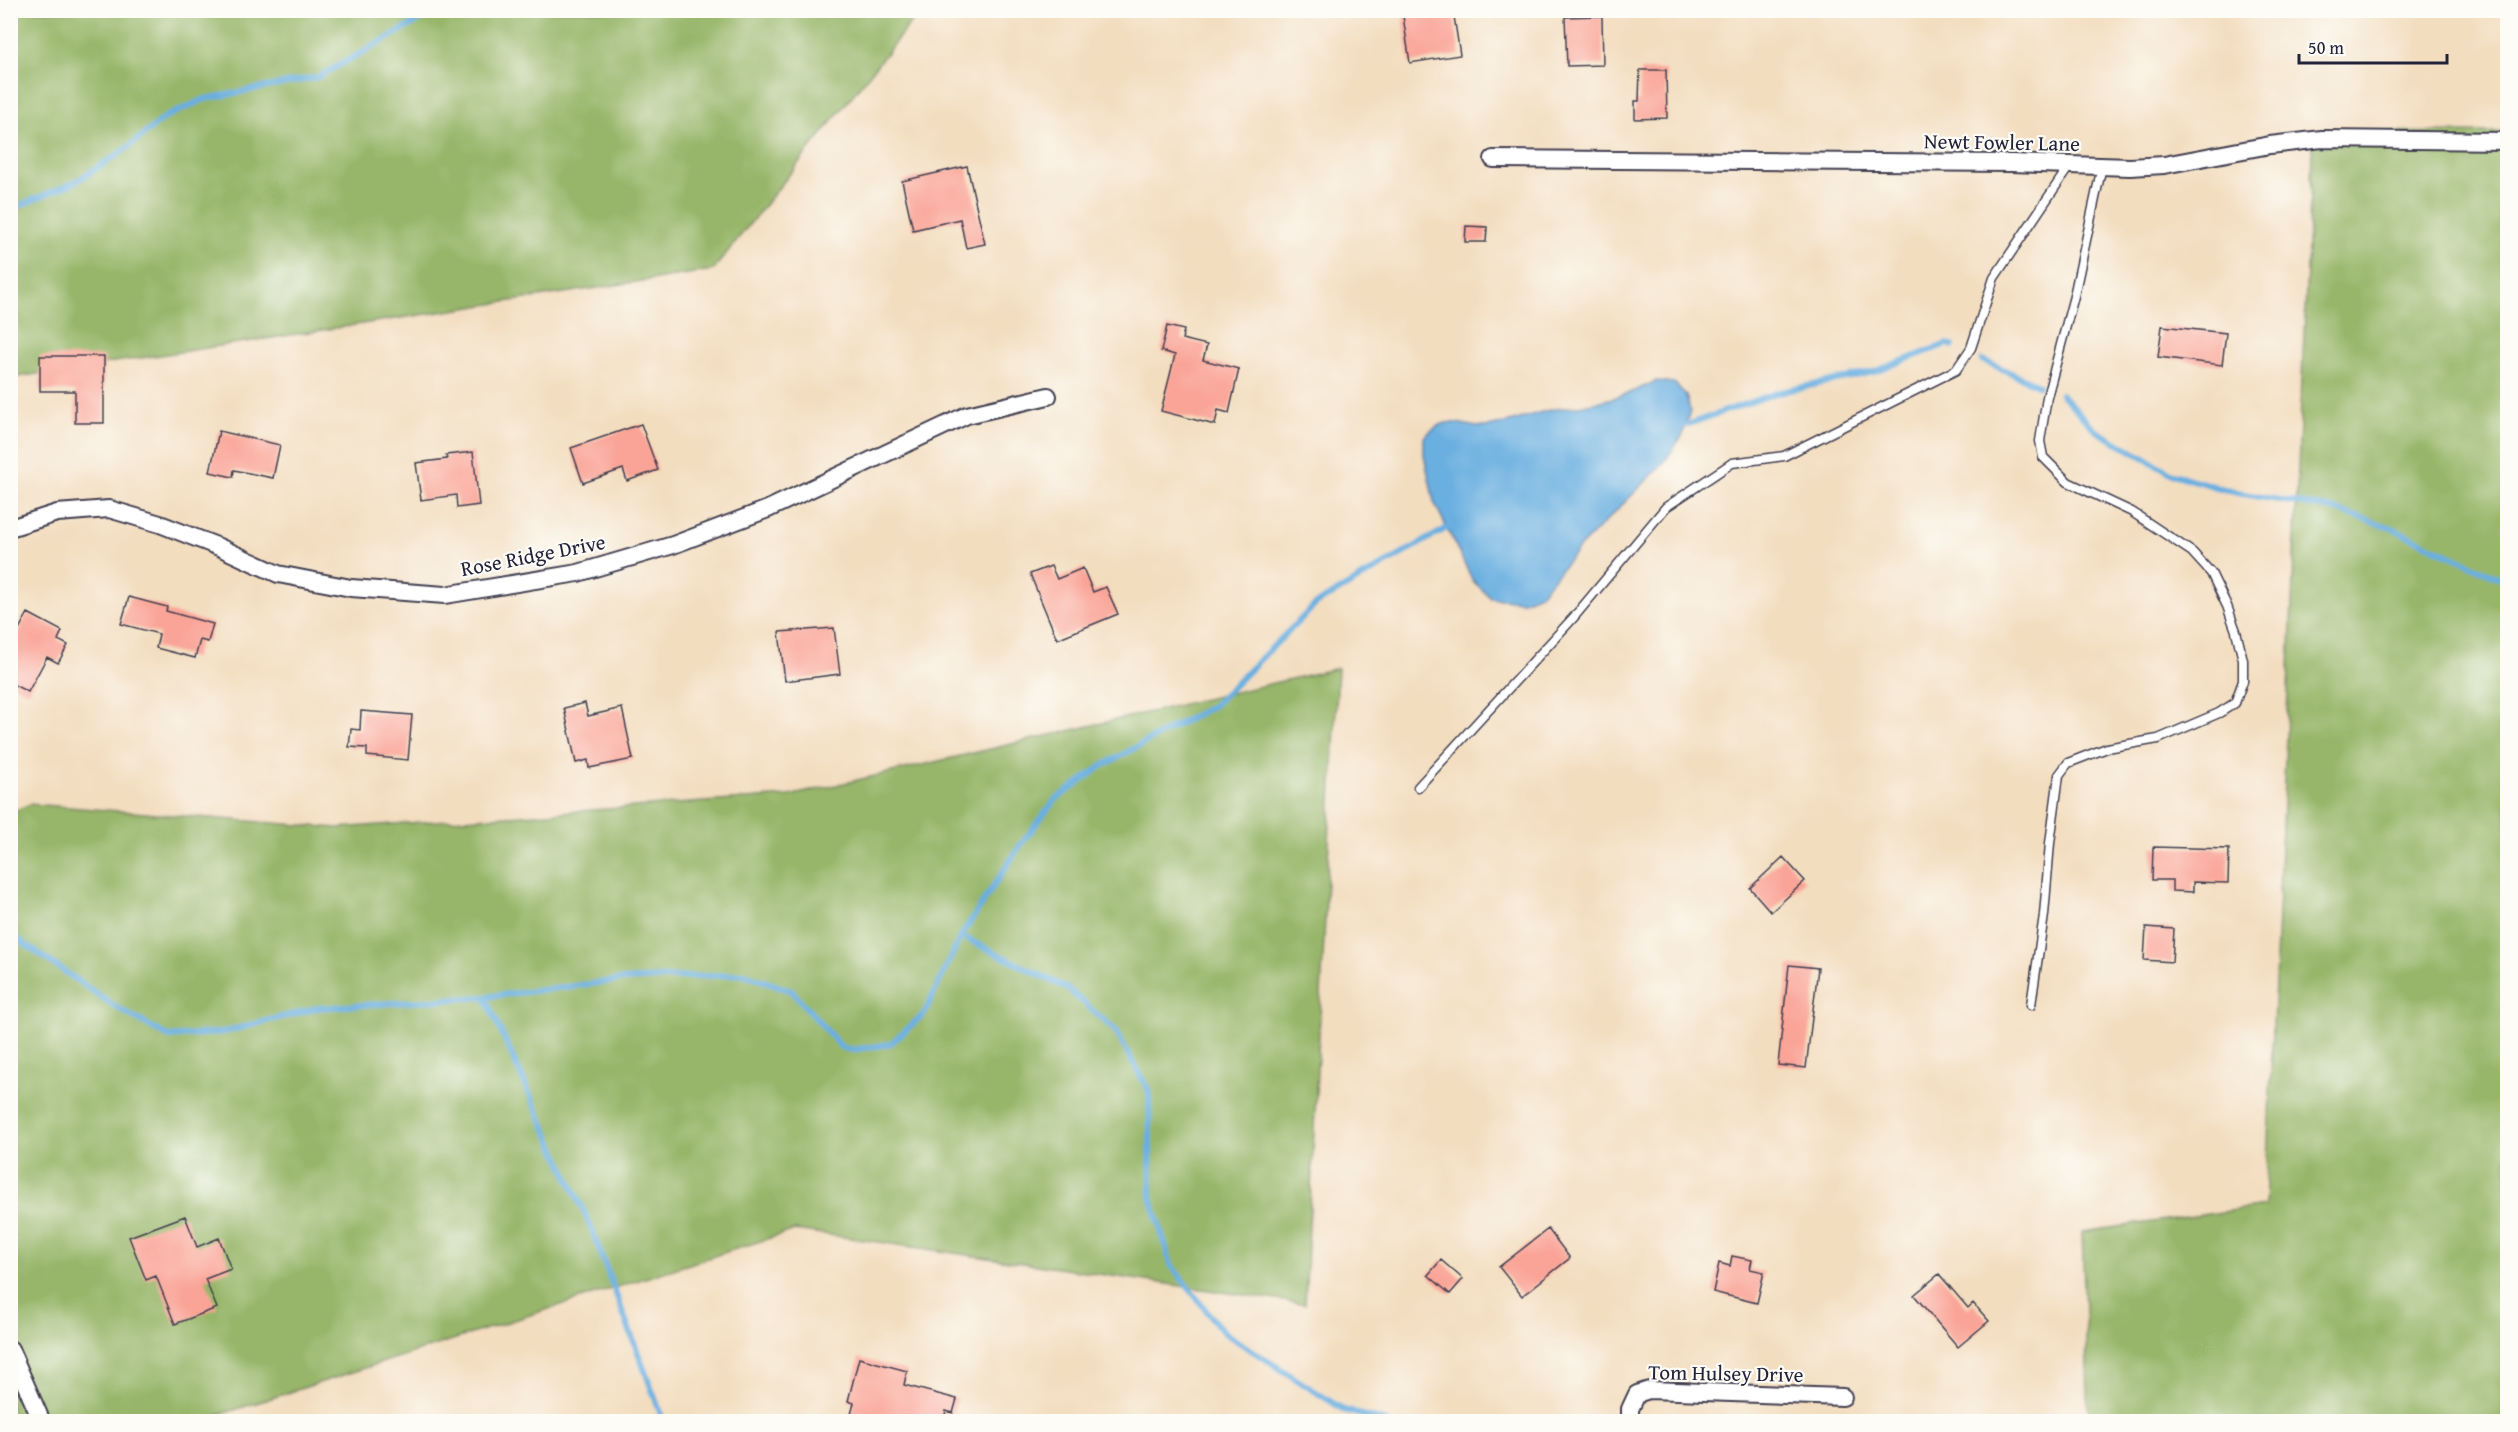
<svg xmlns="http://www.w3.org/2000/svg" width="2518" height="1432" viewBox="0 0 2518 1432" font-family="'Gentium Book Plus',serif">
<style>
.forest{fill:#97b669;stroke:#5c6c52;stroke-width:1.5}
.water{fill:#69afe0;stroke:#46688e;stroke-width:1.5}
.lines{fill:none;stroke-linecap:round;stroke-linejoin:round}
.stream{stroke:#69afe0;stroke-width:6}
.building{fill:#faa497}
.lane-casing{stroke:#413e4f;stroke-width:11}
.street-casing{stroke:#413e4f;stroke-width:20}
.lane{stroke:#fff;stroke-width:8}
.street{stroke:#fff;stroke-width:16}
.labels{text-anchor:middle;dominant-baseline:central;stroke-width:4.5;stroke-linejoin:round;paint-order:stroke}
.street-label{font-size:21px;fill:#22223b;stroke:#fdfcf7}
</style>
<rect width="100%" height="100%" fill="#fdfcf7"/>
<filter id="ink" filterUnits="userSpaceOnUse"><feTurbulence type="fractalNoise" baseFrequency=".0167" numOctaves="2"/><feDisplacementMap in="SourceGraphic" scale="12" xChannelSelector="R" yChannelSelector="G"/><feConvolveMatrix kernelMatrix="1 2 1 2 8 2 1 2 1" color-interpolation-filters="sRGB"/></filter>
<filter id="wash" filterUnits="userSpaceOnUse"><feTurbulence type="fractalNoise" baseFrequency=".008" numOctaves="4" result="noise"/><feDisplacementMap in="SourceGraphic" scale="24" xChannelSelector="R" yChannelSelector="G"/><feGaussianBlur stdDeviation="1.35" result="paint"/><feColorMatrix in="noise" values="0 0 0 0 0 0 0 0 0 0 0 0 0 0 0 0 0 1.4 0 .05"/><feComposite in="paint" operator="in"/></filter>
<g filter="url(#wash)">
<rect width="100%" height="100%" fill="#f3ddbf"/>
<path class="forest" d="M11,11H920L713,270L11,378Z
M2507,132V1421H2089L2082,1232L2265,1206L2313,133Z
M1338,668L1305,1304L795,1230L200,1421H11L10,813L30,804L338,828L789,796Z"/>
<path class="water" d="M1656,381L1674,383L1686,395L1690,411L1682,436L1663,464L1580,547L1540,594L1523,601L1491,598L1473,581L1434,502L1424,455V437C1454,408 1461,432 1492,426C1511,423 1527,416 1545,411C1554,408 1564,408 1573,407C1602,402 1630,395 1656,381Z"/>
<g class="lines">
<path class="stream" d="M10,206L21,205L75,182L122,152L167,116L205,99L318,77L438,10
M1982,360L2038,385
M2061,394L2095,430L2173,474L2237,493L2333,509L2390,527L2508,582
M1686,425L1776,393L1873,372L1947,344L1953,346
M10,934L116,1007L169,1037L224,1032L317,1008L485,997L622,980L744,974L792,991L841,1047L852,1050L890,1044L924,1014L961,936L1021,844L1055,800L1102,766L1214,705L1316,604L1447,528
M961,936L1068,989L1115,1030L1149,1091L1151,1197L1171,1265L1223,1332L1344,1410L1386,1422
M485,997L590,1225L664,1422"/>
</g>
<g id="blocks">
<path class="building" d="M1436,10H1453L1460,55L1410,63L1403,16Z
M1602,16L1603,65L1567,66L1565,17Z
M1640,70H1666L1667,118L1635,119V101H1639Z
M967,166L985,244L966,248L960,219L913,230L902,181Z
M1466,226L1487,227L1486,242H1465Z
M1167,326L1184,330L1182,339L1207,345L1203,360L1239,369L1229,413L1218,410L1215,425L1161,411L1175,355L1161,351Z
M2162,326L2226,333L2222,365L2158,357Z
M40,356H104V423H75V391H40Z
M641,424L658,470L627,481L623,469L583,483L571,448Z
M219,431L280,445L273,478L234,470L233,477L210,472Z
M473,452L479,505L457,508L456,495L421,500L416,463L447,459L446,455Z
M1051,566L1057,579L1083,568L1093,592L1106,587L1118,614L1057,639L1030,574Z
M129,597L167,607L166,611L213,624L208,642L200,640L195,658L156,648L159,634L121,624Z
M28,613L62,631L58,640L68,645L58,663L47,657L28,692L10,683V645Z
M834,628L840,674L785,681L779,632Z
M585,703L588,716L622,708L633,759L589,768L588,760L576,763L564,708Z
M361,711L412,715L408,760L367,756V748L349,747L351,729L360,730Z
M2153,847L2229,849L2228,883L2193,882V892L2172,891V880H2152Z
M1783,857L1805,881L1771,912L1750,888Z
M2146,927L2174,929L2172,962L2144,960Z
M1789,965L1818,968L1806,1068L1778,1065Z
M185,1216L197,1247L219,1238L231,1269L205,1279L217,1308L175,1324L156,1276L146,1280L129,1237Z
M1548,1229L1570,1258L1522,1296L1499,1267Z
M1732,1256L1752,1260L1750,1269L1764,1272L1757,1303L1713,1292L1719,1263L1730,1266Z
M1441,1260L1463,1279L1450,1294L1428,1275Z
M1939,1274L1968,1308L1973,1303L1989,1321L1958,1347L1914,1295Z
M859,1358L907,1371L904,1385L957,1399L953,1413L946,1411L943,1422H849L854,1403L848,1401Z"/>
</g>
</g>
<g filter="url(#ink)">
<use href="#blocks" fill-opacity="0" stroke="#413e4f" stroke-width="1.5"/>
<g class="lines">
<defs>
<path id="lane" d="M1418,787L1574,617L1666,507L1732,463L1784,456L1956,370L1971,348L1994,278L2070,165
M2031,1005L2044,915L2050,843L2059,775L2068,763L2086,756L2107,748L2158,739L2219,713L2235,703L2243,681V660L2236,631L2227,606L2211,573L2192,552L2132,512L2068,482L2043,457L2040,441L2047,397L2074,296L2102,166"/>
<path id="street" d="M1493,159L2012,163L2130,167L2164,165L2270,145L2322,139L2508,141
M10,528L57,513L109,509L160,524L219,547L278,574L351,588L445,595L578,573L673,545L768,509L967,415L1048,396
M10,1349L42,1422
M1630,1422V1409L1637,1394L1649,1390L1843,1397"/>
</defs>
<use href="#lane" class="lane-casing"/>
<use href="#street" class="street-casing"/>
<use href="#lane" class="lane"/>
<use href="#street" class="street"/>
</g>
</g>
<g class="labels">
<g class="street-label">
<text transform="translate(2002 142) rotate(1)">Newt Fowler Lane</text>
<text transform="translate(533 555) rotate(-11)">Rose Ridge Drive</text>
<text transform="translate(1726 1373) rotate(1)">Tom Hulsey Drive</text>
</g>
</g>
<rect width="2518" height="1432" fill="none" stroke="#fdfcf7" stroke-width="36"/>
<path d="M2299 54v9h148v-9" fill="none" stroke="#22223b" stroke-width="3"/>
<text x="2308" y="54" font-size="18" fill="#22223b" stroke="#fdfcf7" stroke-width="4.5" paint-order="stroke">50 m</text>
</svg>
